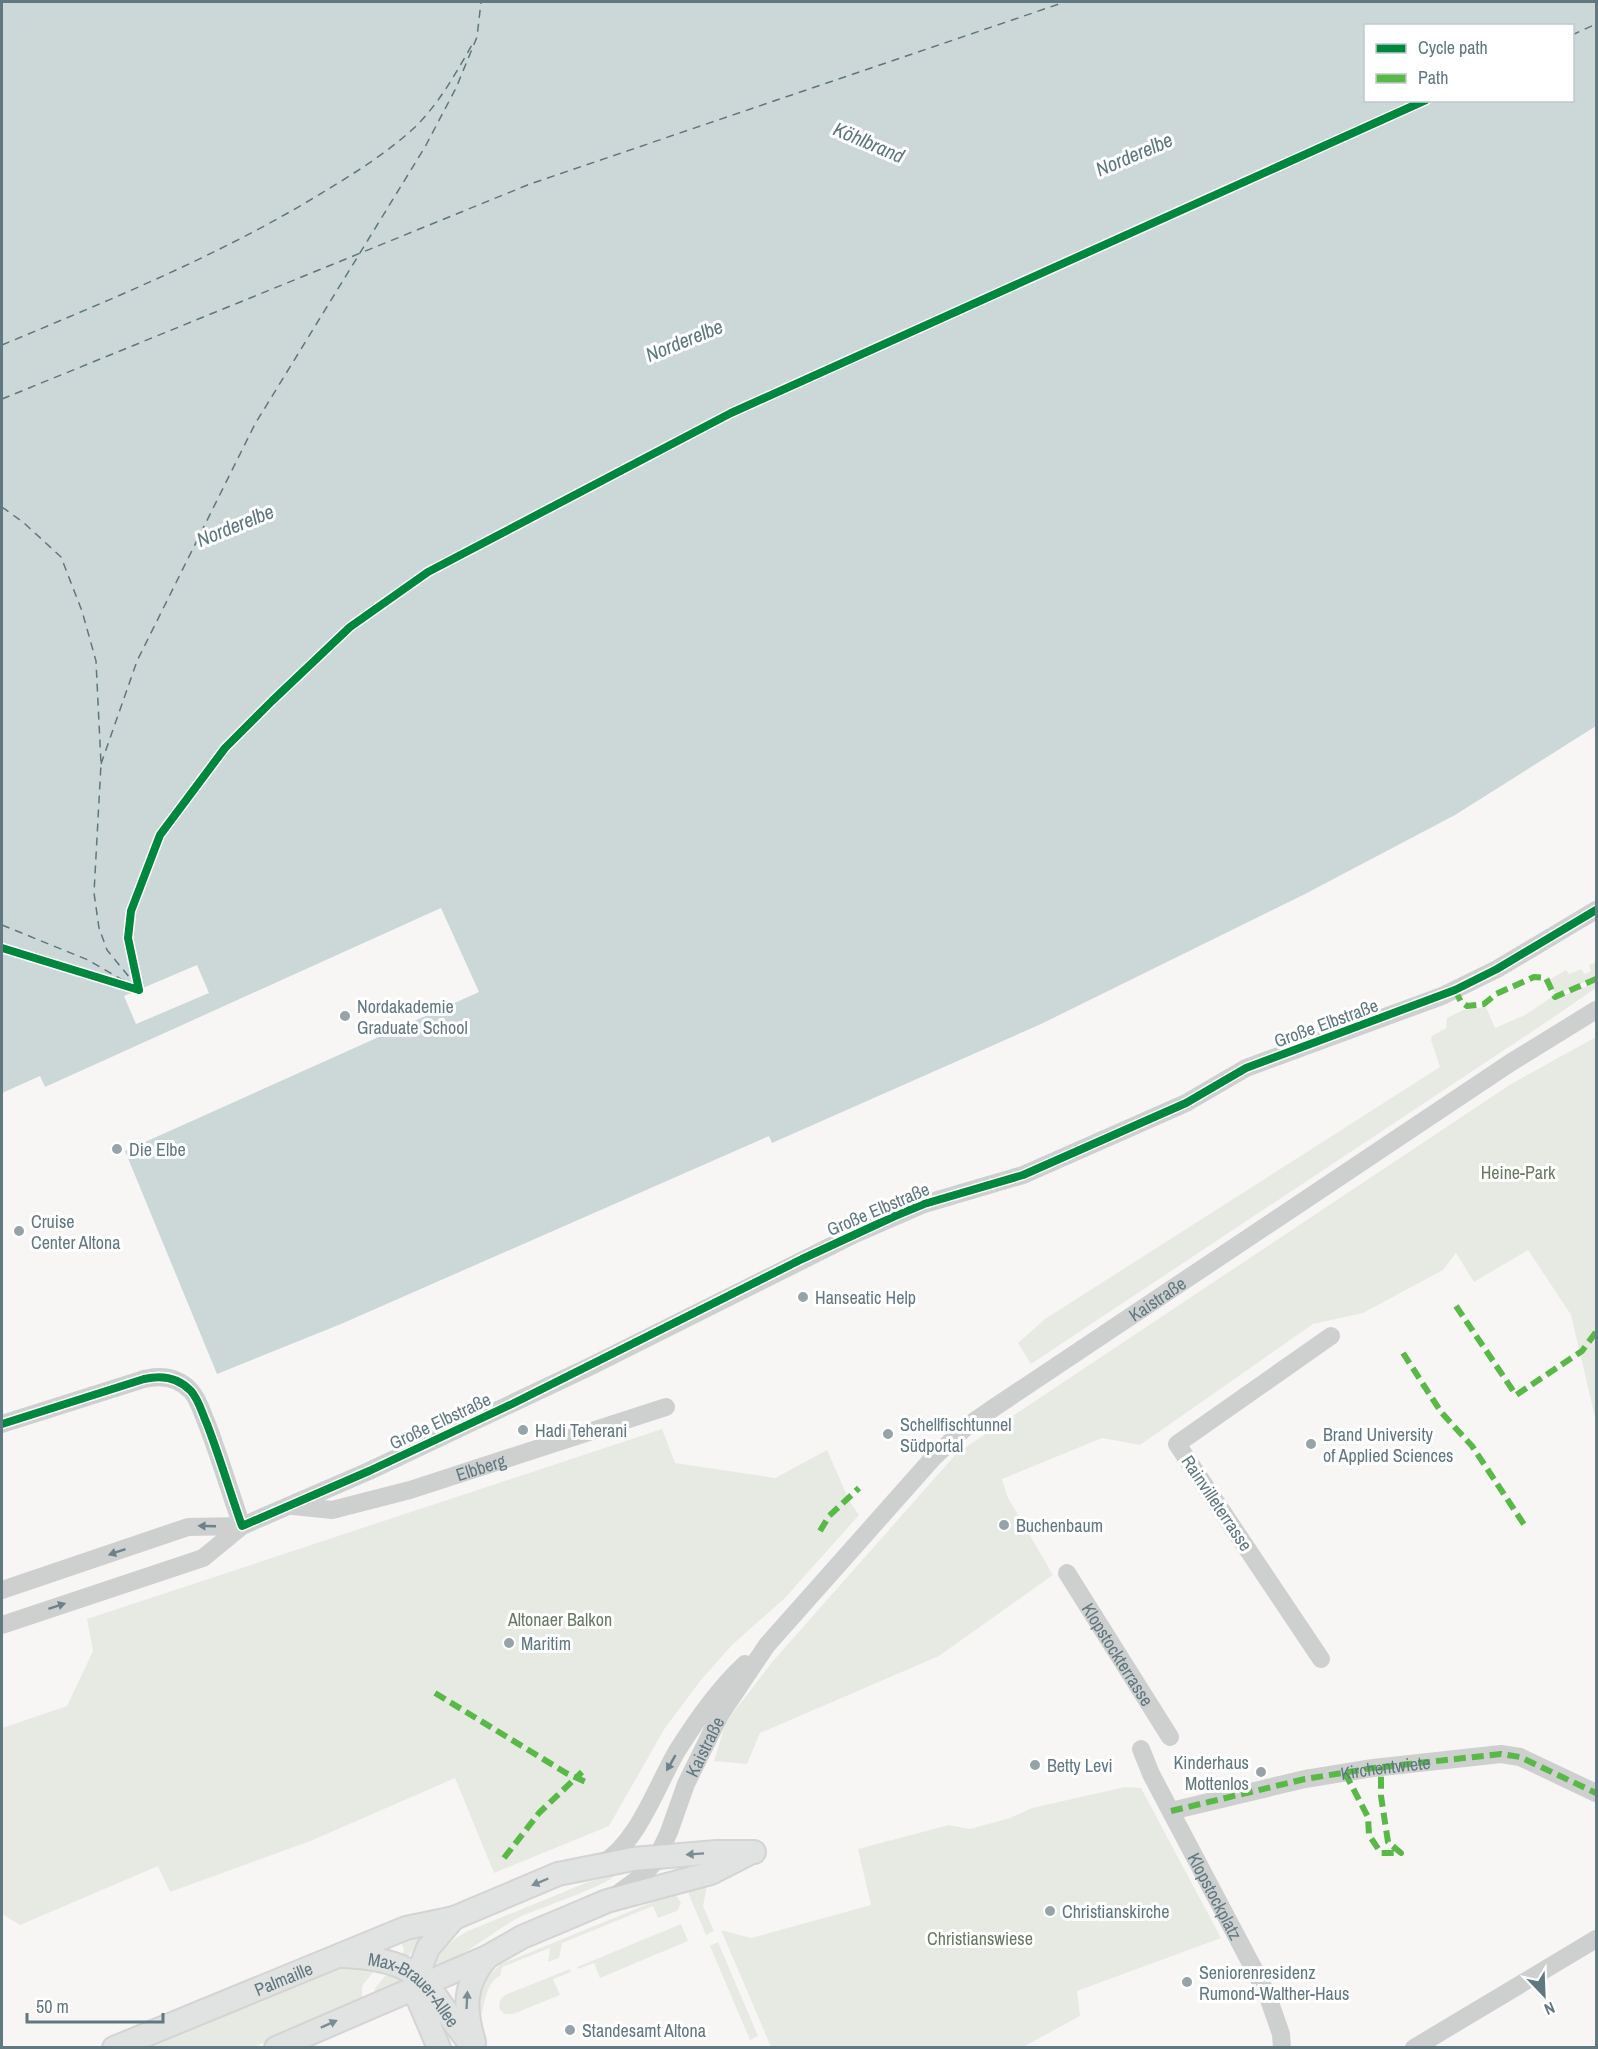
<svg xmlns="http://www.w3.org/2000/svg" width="1598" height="2049" viewBox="0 0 1598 2049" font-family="'Archivo Narrow',sans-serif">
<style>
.green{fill:#e7eae3}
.water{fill:#ccd7d8;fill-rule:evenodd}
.pier{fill:#f7f6f5}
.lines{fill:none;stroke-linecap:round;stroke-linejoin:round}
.ferry{stroke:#5c787c;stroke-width:1.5;stroke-dasharray:8 6;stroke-linecap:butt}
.major-casing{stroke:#d3d4d3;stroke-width:26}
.minor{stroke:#ced0d0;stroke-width:18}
.major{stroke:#e1e2e2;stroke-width:22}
.quiet{stroke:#58b947;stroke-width:6;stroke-dasharray:12 6;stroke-linecap:butt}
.cycleway-casing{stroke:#fff;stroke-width:11}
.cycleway{stroke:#00873e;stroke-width:8}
.oneway{fill:#6c8189}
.oneway2{fill:#7b8d94}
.poi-dot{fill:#96a4aa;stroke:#fff;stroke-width:2}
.labels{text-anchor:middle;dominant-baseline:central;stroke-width:6;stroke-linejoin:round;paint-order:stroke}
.poi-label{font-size:18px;fill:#617881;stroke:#fff;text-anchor:start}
.street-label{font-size:18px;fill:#617881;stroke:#fff}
.park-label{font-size:18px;fill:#687960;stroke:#fff}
.water-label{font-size:20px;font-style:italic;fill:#5c787c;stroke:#fff}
</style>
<rect width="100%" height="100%" fill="#f7f6f5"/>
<path class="green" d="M1596,962V977L1556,995L1549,980L1566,970L1569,974L1581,969L1585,974L1591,971L1589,965Z
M1596,982V988L1545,1023L1031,1364L1018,1343L1045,1319L1440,1067L1431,1040L1432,1036L1446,1028L1447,1018L1463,1010L1486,1007L1495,1028L1525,1015L1552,997L1554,1000Z
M1596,1037V1421L1571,1315L1528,1250L1474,1282L1456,1253L1443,1270L1363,1313L1313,1324L1140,1445L1102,1438L1002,1479L1008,1498L1053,1575L939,1656L760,1733L747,1764L714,1761L726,1722L773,1661L957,1453L1511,1084Z
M662,1429L675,1463L775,1478L827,1450L849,1500L859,1515L785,1598L732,1645L701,1680L665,1728L609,1826L494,1873L455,1778L313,1840L170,1892L158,1866L20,1925L2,1914V1728L67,1706L93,1651L87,1619Z
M1125,1787L1141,1788L1221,1938L1077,1991L1080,2016L1023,2047H771L721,1930L751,1938L871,1905L858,1849L949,1825L970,1829L1010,1818L1032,1808Z
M615,1875C607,1886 536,1909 518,1918C499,1927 451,1967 434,1965C438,1950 454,1938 468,1931L588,1882Z
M707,1886L703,1906L714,1931L706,1935L689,1895V1890Z
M675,1893L681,1903L677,1911L658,1918L653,1906L562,1943L559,1958L548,1962L550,1948L502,1967L500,1976C487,1982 485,2000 482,2013L479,2014C478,1993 484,1978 501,1964Z
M681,1924L688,1941L600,1978L594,1963L578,1969L577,1967Z
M421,1936L407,1960L401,1959L404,1949L400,1941Z
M718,1942L758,2036L750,2040L710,1946Z
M355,1964L379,1965L362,1986V1999L254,2047L136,2048L332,1968Z
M391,1969L402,1982L374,1994L375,1988Z
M570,1969L571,1972L553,1979L560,1995L513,2014H504L499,2008L500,2000L505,1995Z"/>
<path class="water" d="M2,2H1596V726L1455,815L1305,894L1041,1024L772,1143L769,1136L341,1324L217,1374L125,1151L479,992L441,908L45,1087L40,1076L2,1093ZM1366,26H1572V100H1366Z"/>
<path class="pier" d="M197,965L209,993L136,1024L124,996Z"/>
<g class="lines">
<path class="ferry" d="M1572,35L1596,24
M2,345C112,299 223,254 325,191C355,173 388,152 414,128C439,104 456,73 473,43
M2,399L530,184L1065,2
M2,507L24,523L61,557L82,611L96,661L101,764L94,893L99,928L107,950L139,989
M101,764L137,661L255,424L425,147L456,88L477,37L481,2
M2,925L88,960L138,989
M2,948L135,988
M139,990L128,938L131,911L160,835L225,748L272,701L350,627L428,572L731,413L1426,100"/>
<defs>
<g id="major">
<path id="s6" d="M344,1956C432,1960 425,1991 474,2048"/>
<path d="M413,1987L428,1948L454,1918"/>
<path d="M413,1987L439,2048"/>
<path d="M474,2042C464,2008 463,1985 487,1957"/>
<path id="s7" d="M114,2048L406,1928L454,1918L558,1874L633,1859L717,1852H754"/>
<path d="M276,2048L487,1957L522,1937L579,1913L607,1901L711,1873L748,1854"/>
</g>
</defs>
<use href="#major" class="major-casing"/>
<g class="minor">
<path d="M2,1424L144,1379C161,1375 178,1377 191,1391C199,1400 202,1413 207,1424C220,1458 230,1492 242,1526"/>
<path id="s1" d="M293,1506L332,1510L410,1490L666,1407"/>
<path id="s2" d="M1067,1573L1170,1737"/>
<path d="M2,1590L188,1527L242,1526"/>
<path d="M2,1625L203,1558L242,1526L369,1471L589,1367L855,1234L924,1204L1023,1175L1186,1103L1246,1068L1442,996L1497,969L1596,910"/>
<path d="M1321,1659L1177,1444L1331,1336"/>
<path id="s3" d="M1141,1749L1151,1774L1267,1994L1281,2034L1282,2048"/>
<path id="s4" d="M1171,1811L1305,1779L1373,1768L1501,1754L1520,1757L1596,1793"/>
<path d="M601,1864C637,1845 657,1785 677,1751C697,1719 718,1689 745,1664"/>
<path id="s5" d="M616,1895L643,1875L655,1862L669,1832L686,1784L720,1715L767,1645L933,1458L966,1427L992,1409L1510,1063L1596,1010"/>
<path d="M1414,2048L1596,1939"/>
</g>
<use href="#major" class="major"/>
<path class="quiet" d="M1455,990L1461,1002L1467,1006L1484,1004L1496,994L1534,977L1546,978L1555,997L1596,979
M1456,1306L1516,1395L1582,1351L1596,1332
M1403,1353L1441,1412L1472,1446L1525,1526
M820,1531L829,1516L859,1488
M435,1693L566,1773L586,1782
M1345,1773L1368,1817L1369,1835L1381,1853H1401L1388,1842L1381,1796V1767
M1171,1811L1305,1779L1373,1768L1501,1754L1520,1757L1596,1793
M504,1858L539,1813L582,1772"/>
<defs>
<path id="cycleway" d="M2,948L139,990
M139,990L128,938L131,911L160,835L225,748L272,701L350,627L428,572L731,413L1426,100
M2,1424L144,1379C161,1375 178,1377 191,1391C199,1400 202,1413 207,1424C220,1458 230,1492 242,1526L369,1471L512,1404L802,1259L895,1216L924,1204L1023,1175L1186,1103L1246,1068L1455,990L1497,969L1596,910"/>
</defs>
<use href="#cycleway" class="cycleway-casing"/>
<use href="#cycleway" class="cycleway"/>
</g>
<defs><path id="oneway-solid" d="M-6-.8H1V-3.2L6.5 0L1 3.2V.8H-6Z" transform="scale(1.5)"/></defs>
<g class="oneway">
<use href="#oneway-solid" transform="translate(207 1526) rotate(-178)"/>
<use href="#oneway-solid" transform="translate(117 1552) rotate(161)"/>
<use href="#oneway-solid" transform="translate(57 1606) rotate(-18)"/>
<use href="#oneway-solid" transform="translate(671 1763) rotate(120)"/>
</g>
<g class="oneway2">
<use href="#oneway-solid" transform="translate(695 1854) rotate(176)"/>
<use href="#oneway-solid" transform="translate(540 1882) rotate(157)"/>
<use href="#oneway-solid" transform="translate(467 2000) rotate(-87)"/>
<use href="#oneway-solid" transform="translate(329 2024) rotate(-24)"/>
</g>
<g class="poi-dot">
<circle cx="345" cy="1016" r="6"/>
<circle cx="117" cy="1149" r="6"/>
<circle cx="19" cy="1231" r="6"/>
<circle cx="803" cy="1297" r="6"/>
<circle cx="523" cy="1430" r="6"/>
<circle cx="888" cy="1434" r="6"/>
<circle cx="1311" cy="1444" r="6"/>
<circle cx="1004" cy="1525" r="6"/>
<circle cx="509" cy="1643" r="6"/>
<circle cx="1035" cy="1765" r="6"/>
<circle cx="1261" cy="1772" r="6"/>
<circle cx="1050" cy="1911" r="6"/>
<circle cx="1187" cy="1982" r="6"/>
<circle cx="570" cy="2030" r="6"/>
</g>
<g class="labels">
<g class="poi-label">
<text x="357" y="1006">Nordakademie<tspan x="357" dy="21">Graduate School</tspan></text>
<text x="129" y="1149">Die Elbe</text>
<text x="31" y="1221">Cruise<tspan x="31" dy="21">Center Altona</tspan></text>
<text x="815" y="1297">Hanseatic Help</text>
<text x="900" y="1424">Schellfischtunnel<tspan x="900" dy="21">Südportal</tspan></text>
<text x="535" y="1430">Hadi Teherani</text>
<text x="1323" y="1434">Brand University<tspan x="1323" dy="21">of Applied Sciences</tspan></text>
<text x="1016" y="1525">Buchenbaum</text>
<text x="521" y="1643">Maritim</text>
<text x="1249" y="1762" text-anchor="end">Kinderhaus<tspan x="1249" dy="21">Mottenlos</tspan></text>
<text x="1047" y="1765">Betty Levi</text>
<text x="1062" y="1911">Christianskirche</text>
<text x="1199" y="1972">Seniorenresidenz<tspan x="1199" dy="21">Rumond-Walther-Haus</tspan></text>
<text x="582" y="2030">Standesamt Altona</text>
</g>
<g class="street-label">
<text transform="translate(1326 1023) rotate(-20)">Große Elbstraße</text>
<text transform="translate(878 1209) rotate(-23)">Große Elbstraße</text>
<text stroke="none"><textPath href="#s5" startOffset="822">Kaistraße</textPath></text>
<text transform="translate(440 1421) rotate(-25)">Große Elbstraße</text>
<text stroke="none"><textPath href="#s1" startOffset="194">Elbberg</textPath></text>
<text transform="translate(1217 1503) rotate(56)">Rainvilleterrasse</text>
<text stroke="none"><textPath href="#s2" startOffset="96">Klopstockterrasse</textPath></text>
<text stroke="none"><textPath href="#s5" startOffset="177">Kaistraße</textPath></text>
<text stroke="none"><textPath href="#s4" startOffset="219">Kirchentwiete</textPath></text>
<text stroke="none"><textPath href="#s3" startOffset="165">Klopstockplatz</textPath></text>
<text stroke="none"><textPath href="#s7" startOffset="183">Palmaille</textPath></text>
<text stroke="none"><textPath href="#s6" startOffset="82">Max-Brauer-Allee</textPath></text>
</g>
<g class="park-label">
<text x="1518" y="1172">Heine-Park</text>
<text x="560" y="1619">Altonaer Balkon</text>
<text x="980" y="1938">Christianswiese</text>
</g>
<g class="water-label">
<text transform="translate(869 142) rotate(23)">Köhlbrand</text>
<text transform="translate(1134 154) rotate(-23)">Norderelbe</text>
<text transform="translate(684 340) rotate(-22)">Norderelbe</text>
<text transform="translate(235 525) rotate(-22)">Norderelbe</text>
</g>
</g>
<rect width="1598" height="2049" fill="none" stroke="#617881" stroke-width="6"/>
<rect x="1364" y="24" width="210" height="78" fill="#ffffff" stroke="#c0c9cd" stroke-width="1.5"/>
<rect x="1376" y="44" width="30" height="9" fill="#00873e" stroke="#c0c9cd" stroke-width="1.5"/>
<text x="1418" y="54" font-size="18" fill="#617881">Cycle path</text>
<rect x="1376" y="74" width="30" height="9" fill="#58b947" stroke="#c0c9cd" stroke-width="1.5"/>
<text x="1418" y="84" font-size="18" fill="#617881">Path</text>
<g transform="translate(1544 1995) rotate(157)" stroke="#ffffff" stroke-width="4.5" paint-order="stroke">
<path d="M0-4.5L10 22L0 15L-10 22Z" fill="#617881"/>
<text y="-9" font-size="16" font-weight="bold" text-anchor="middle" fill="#617881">N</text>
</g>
<path d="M27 2013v9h136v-9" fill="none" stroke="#617881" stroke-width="3"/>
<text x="36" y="2013" font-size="18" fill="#617881" stroke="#ffffff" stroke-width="4.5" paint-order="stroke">50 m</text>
</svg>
